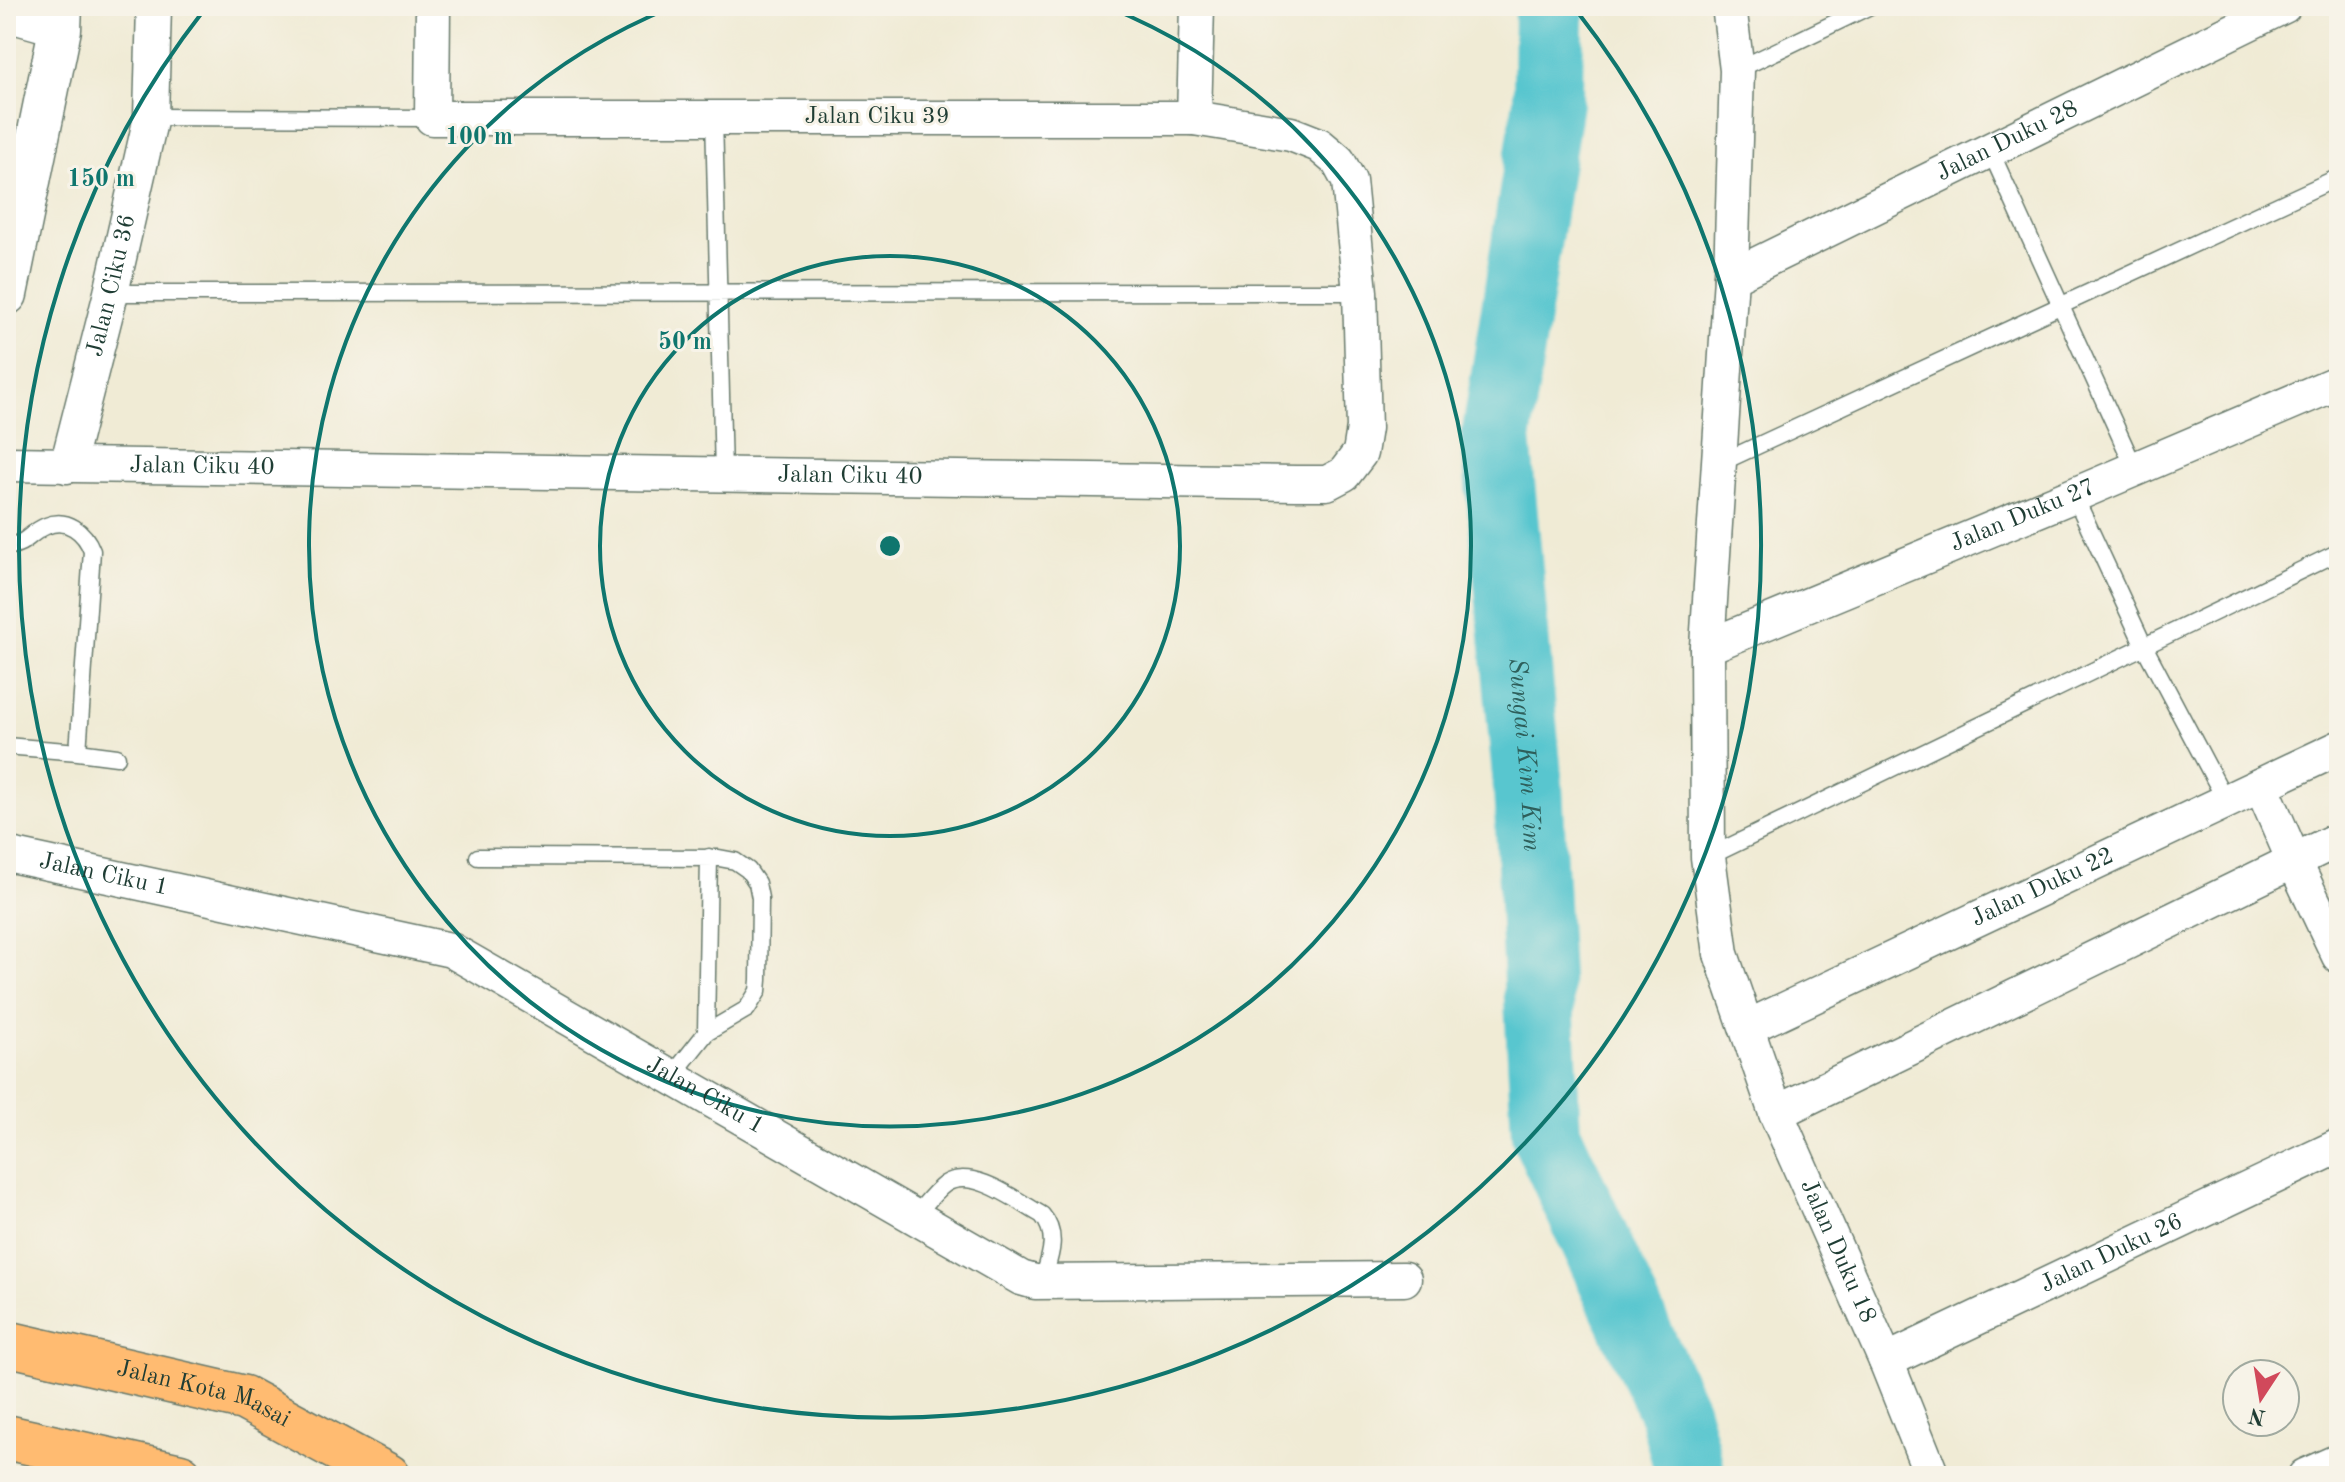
<svg xmlns="http://www.w3.org/2000/svg" width="2345" height="1482" viewBox="0 0 2345 1482" font-family="'Old Standard TT',serif">
<style>
.lines{fill:none;stroke-linecap:round;stroke-linejoin:round}
.river{stroke:#59c6cf;stroke-width:70}
.service-casing{stroke:#687a6c;stroke-width:19}
.minor-casing{stroke:#687a6c;stroke-width:37}
.tertiary-casing{stroke:#687a6c;stroke-width:45}
.primary-casing{stroke:#687a6c;stroke-width:47}
.service{stroke:#fff;stroke-width:16}
.minor{stroke:#fff;stroke-width:34}
.tertiary{stroke:#fff;stroke-width:42}
.primary{stroke:#ffbb71;stroke-width:44}
.ring{fill:none;stroke:#0f766e;stroke-width:4}
.labels{text-anchor:middle;dominant-baseline:central;stroke-width:6;stroke-linejoin:round;paint-order:stroke}
.street-label{font-size:24px;fill:#1f3d34;stroke:#f7f3e8}
.water-label{font-size:26px;font-style:italic;fill:#2e5f5b;stroke:#f7f3e8}
.centre{fill:#0f766e;stroke:#f7f3e8;stroke-width:4}
.ring-label{font-size:24px;text-anchor:middle;font-weight:bold;fill:#0f766e;stroke:#f7f3e8;stroke-width:6;stroke-linejoin:round;paint-order:stroke}
</style>
<rect width="100%" height="100%" fill="#f7f3e8"/>
<filter id="ink" filterUnits="userSpaceOnUse"><feTurbulence type="fractalNoise" baseFrequency=".0125" numOctaves="2"/><feDisplacementMap in="SourceGraphic" scale="16" xChannelSelector="R" yChannelSelector="G"/><feConvolveMatrix kernelMatrix="1 2 1 2 8 2 1 2 1" color-interpolation-filters="sRGB"/></filter>
<filter id="wash" filterUnits="userSpaceOnUse"><feTurbulence type="fractalNoise" baseFrequency=".006" numOctaves="4" result="noise"/><feDisplacementMap in="SourceGraphic" scale="32" xChannelSelector="R" yChannelSelector="G"/><feGaussianBlur stdDeviation="1.8" result="paint"/><feColorMatrix in="noise" values="0 0 0 0 0 0 0 0 0 0 0 0 0 0 0 0 0 1.4 0 .05"/><feComposite in="paint" operator="in"/></filter>
<g filter="url(#wash)">
<rect width="100%" height="100%" fill="#f0ebd5"/>
<g class="lines">
<path class="river" id="s1" d="M1549,6L1548,102L1496,439L1528,787L1546,1134L1674,1413L1691,1476"/>
</g>
</g>
<g filter="url(#ink)">
<g class="lines">
<defs>
<path id="service" d="M1737,70L1870,6
M151,117L432,118
M714,117L723,474
M1990,150L2135,469
M111,293L1360,292
M1720,463L2339,177
M2074,495L2144,646L2226,801
M6,547C28,544 29,533 46,526C67,517 85,532 92,551L78,752L6,746
M78,752L117,757
M478,857L719,858L735,861L748,870L757,883L760,898L759,980L758,991L747,1009L706,1033
M1708,857L2339,552
M672,1076L706,1033L709,857
M915,1216C924,1206 934,1192 945,1184C972,1166 1017,1201 1042,1215C1060,1236 1049,1259 1042,1283"/>
<g id="minor">
<path id="s2" d="M1729,6L1737,70L1731,277L1707,647L1708,857L1721,954L1776,1113L1886,1361L1932,1476"/>
<path d="M6,14L60,29"/>
<path d="M1194,118L1197,6"/>
<path id="s3" d="M1731,277L2284,6"/>
<path id="s4" d="M6,464L1296,483H1327L1344,474L1360,453L1364,428L1360,292L1349,181L1338,161L1319,145L1291,134L1194,118H432L433,6"/>
<path id="s5" d="M67,466L111,293L151,117L154,6"/>
<path id="s6" d="M1707,647L2074,495L2339,382"/>
<path d="M2261,785L2294,861L2339,956"/>
<path id="s7" d="M6,854L451,950L1021,1278L1035,1282L1404,1279"/>
<path id="s8" d="M1748,1027L2339,748"/>
<path d="M1776,1113L2339,839"/>
<path id="s9" d="M1886,1361L2339,1146"/>
<path d="M2305,1476L2339,1461"/>
</g>
<path id="tertiary" d="M6,294L60,29L61,6"/>
<g id="primary">
<path id="s10" d="M6,1343L244,1398L388,1476"/>
<path d="M6,1437L180,1476"/>
</g>
</defs>
<use href="#service" class="service-casing"/>
<use href="#minor" class="minor-casing"/>
<use href="#tertiary" class="tertiary-casing"/>
<use href="#primary" class="primary-casing"/>
<use href="#service" class="service"/>
<use href="#minor" class="minor"/>
<use href="#tertiary" class="tertiary"/>
<use href="#primary" class="primary"/>
</g>
</g>
<g class="ring">
<circle cx="890" cy="546" r="290"/>
<path d="M1108 7A581 581 0 1 1 672 7"/>
<path d="M1576 10A871 871 0 1 1 204 10"/>
</g>
<g class="labels">
<g class="street-label">
<text x="877" y="117">Jalan Ciku 39</text>
<text stroke="none"><textPath href="#s3" startOffset="308">Jalan Duku 28</textPath></text>
<text stroke="none"><textPath href="#s5" startOffset="186">Jalan Ciku 36</textPath></text>
<text stroke="none"><textPath href="#s4" startOffset="196">Jalan Ciku 40</textPath></text>
<text stroke="none"><textPath href="#s4" startOffset="844">Jalan Ciku 40</textPath></text>
<text stroke="none"><textPath href="#s6" startOffset="342">Jalan Duku 27</textPath></text>
<text stroke="none"><textPath href="#s7" startOffset="100">Jalan Ciku 1</textPath></text>
<text stroke="none"><textPath href="#s8" startOffset="326">Jalan Duku 22</textPath></text>
<text stroke="none"><textPath href="#s7" startOffset="748">Jalan Ciku 1</textPath></text>
<text stroke="none"><textPath href="#s2" startOffset="1270">Jalan Duku 18</textPath></text>
<text stroke="none"><textPath href="#s9" startOffset="250">Jalan Duku 26</textPath></text>
<text stroke="none"><textPath href="#s10" startOffset="204">Jalan Kota Masai</textPath></text>
</g>
<g class="water-label">
<text stroke="none"><textPath href="#s1" startOffset="754">Sungai Kim Kim</textPath></text>
</g>
</g>
<circle cx="890" cy="546" r="12" class="centre"/>
<g class="ring-label">
<text x="479" y="144">100 m</text>
<text x="101" y="186">150 m</text>
<text x="685" y="349">50 m</text>
</g>
<rect width="2345" height="1482" fill="none" stroke="#f7f3e8" stroke-width="32"/>
<g transform="translate(2261 1398) rotate(192)"><circle r="38" fill="#f7f3e8" stroke="#a1aaa0" stroke-width="2"/>
<path d="M0-6L14 30L0 20L-14 30Z" fill="#d1495b"/>
<text y="-12" font-size="22" font-weight="bold" text-anchor="middle" fill="#1f3d34">N</text>
</g>
</svg>
